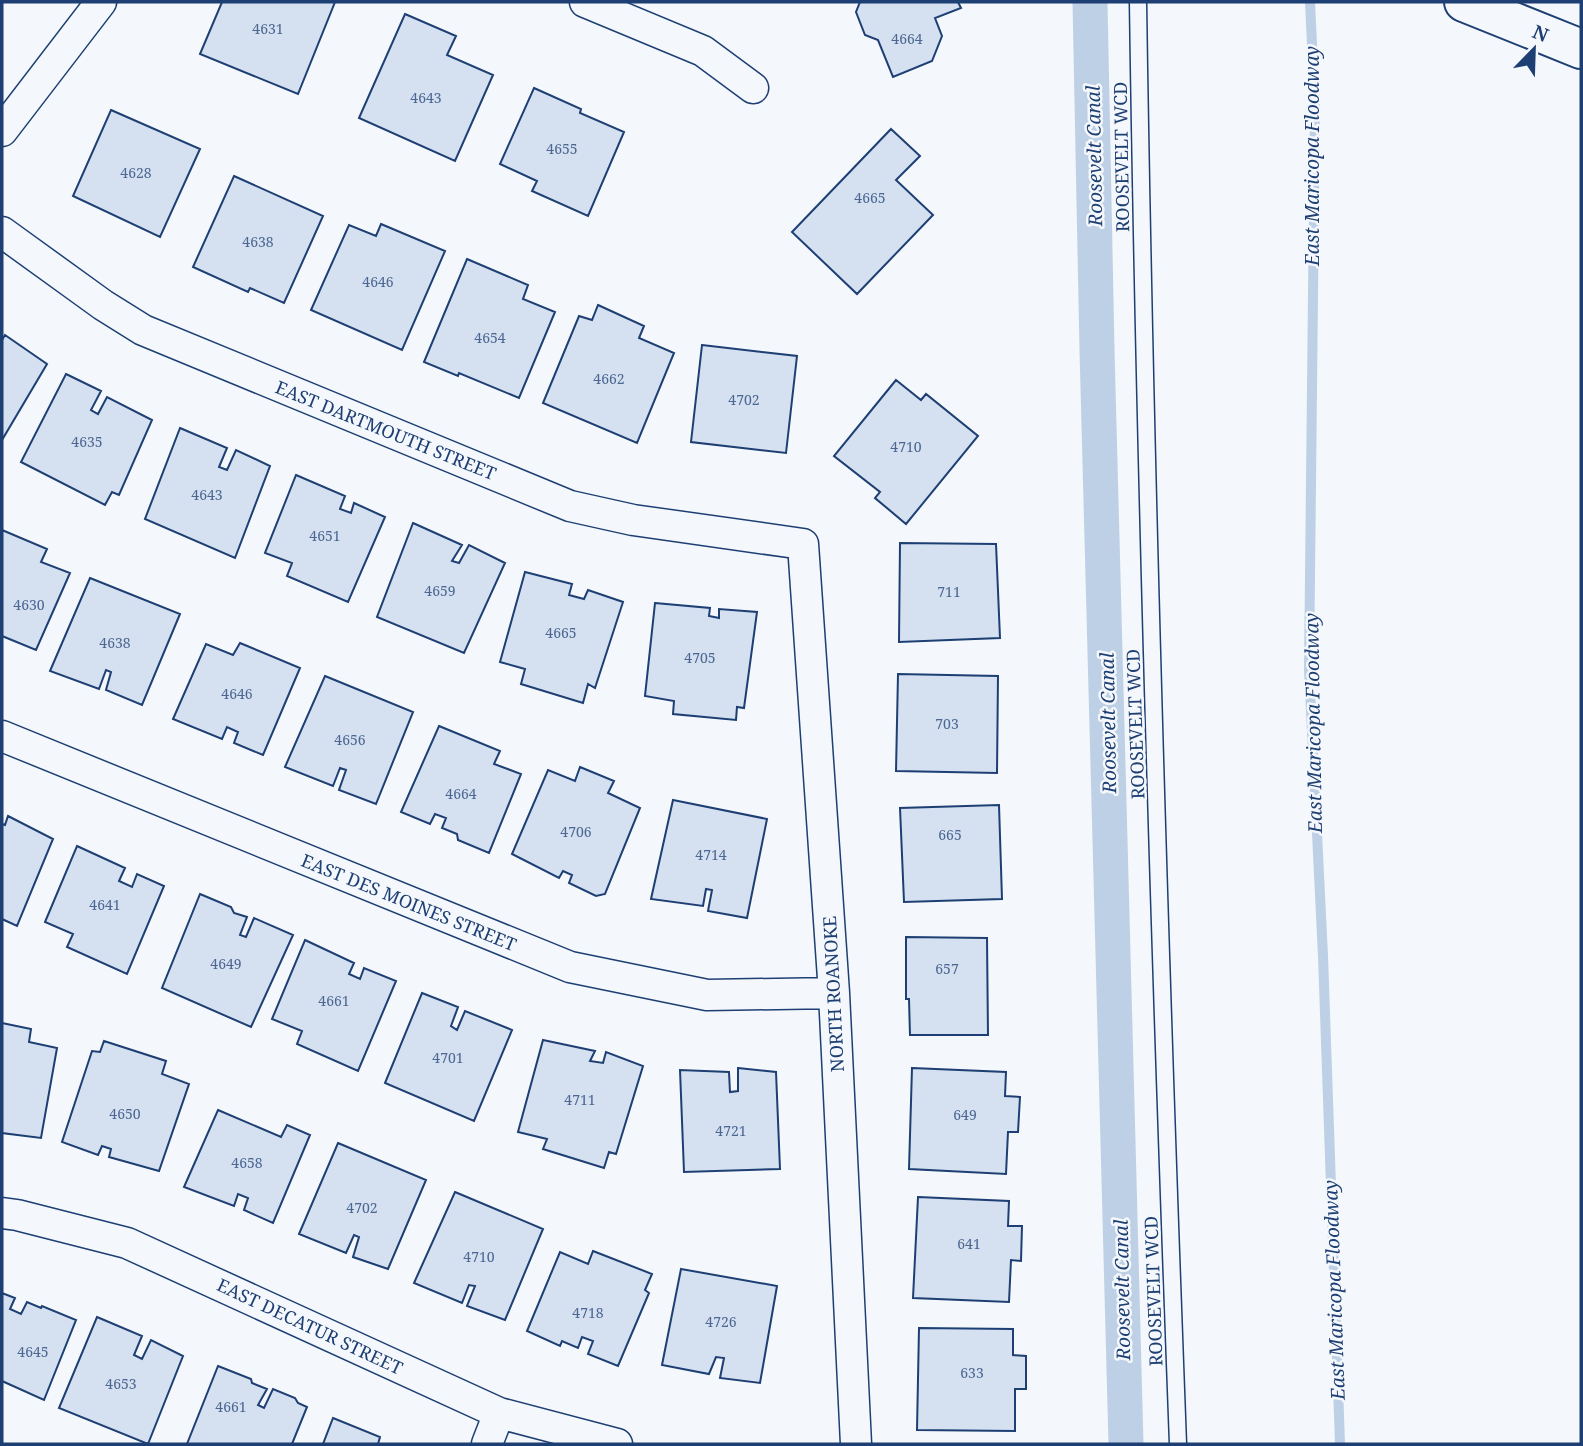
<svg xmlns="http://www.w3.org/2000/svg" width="1583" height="1446" viewBox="0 0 1583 1446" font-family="'Noto Serif',serif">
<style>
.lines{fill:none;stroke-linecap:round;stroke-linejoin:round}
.stream{stroke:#bed0e5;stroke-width:10}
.canal{stroke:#bed0e5;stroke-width:35}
.building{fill:#d5e0f0;stroke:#1d3f73;stroke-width:2}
.service-casing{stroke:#1d3f73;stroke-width:19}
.minor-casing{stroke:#1d3f73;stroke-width:33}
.tertiary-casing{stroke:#1d3f73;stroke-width:42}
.service{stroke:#f4f7fb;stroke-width:16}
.minor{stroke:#f4f7fb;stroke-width:30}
.tertiary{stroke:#f4f7fb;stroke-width:38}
.labels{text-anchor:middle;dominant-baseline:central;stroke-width:5;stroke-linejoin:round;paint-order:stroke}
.number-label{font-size:14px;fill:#4b6792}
.street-label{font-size:18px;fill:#1d3f73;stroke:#f4f7fb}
.water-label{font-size:19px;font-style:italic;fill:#1d3f73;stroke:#f4f7fb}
</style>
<rect width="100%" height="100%" fill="#f4f7fb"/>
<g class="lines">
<path class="stream" d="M1310,2L1315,107L1309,670L1323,956L1340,1444"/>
<path class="canal" d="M1090,2L1097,350L1126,1444"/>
</g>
<path class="building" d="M222,2H335L298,94L200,54Z
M860,2H958L961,8L935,18L942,36L932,61L893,77L878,40L865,35L856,12Z
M405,14L456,36L447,55L493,75L455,161L359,118Z
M534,88L581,109L580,113L624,132L588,216L532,191L537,181L500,164Z
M111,110L200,149L160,237L73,196Z
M891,129L920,156L896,180L933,215L857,294L792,232Z
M234,176L323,216L284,303L250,288L248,292L193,267Z
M381,224L445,251L402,350L311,310L349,225L376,236Z
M467,259L528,285L523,299L555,312L519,398L459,373L458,376L424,362Z
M598,305L644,326L639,338L674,353L637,443L543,403L579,316L592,320Z
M5,335L47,364L2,440V340Z
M702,345L797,356L786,453L691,442Z
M66,374L101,391L91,410L98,414L107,397L152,420L119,495L112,492L105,505L21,462Z
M896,380L921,400L926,394L978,436L906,524L875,498L880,492L834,456Z
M180,428L227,448L219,467L227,470L236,450L270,466L235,558L145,519Z
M296,475L345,496L340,509L351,513L354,503L385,517L348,602L287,576L292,563L265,553Z
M413,523L462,545L452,561L459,563L469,545L505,563L464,653L377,617Z
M2,530L47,549L41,562L70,573L36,650L2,636Z
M900,543L996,544L1000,638L899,642Z
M525,572L572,584L569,595L584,599L588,590L623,602L595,688L588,684L583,703L521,684L525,669L500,662Z
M90,578L180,614L142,705L106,690L111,672L106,670L99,689L50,671Z
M655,603L710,608L709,616L719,618V609L757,612L744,708L737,707L736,720L673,714L674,701L645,696Z
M240,643L300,668L263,755L234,743L238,732L227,727L222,739L173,719L206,644L233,655Z
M898,674L998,676L997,773L896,771Z
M325,676L413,712L376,804L339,790L346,770L340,768L333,786L285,767Z
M439,726L500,751L494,764L521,774L489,853L458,840L457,834L442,828L446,818L435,814L430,824L401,812Z
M580,767L614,781L608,793L640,808L605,894L596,896L569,883L572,875L563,871L559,878L512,854L548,770L575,781Z
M673,800L767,819L747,918L708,911L712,890L706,889L703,906L651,899Z
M999,805L1002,899L904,902L900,808Z
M8,816L53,839L17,926L2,919V824L5,825Z
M77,846L125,868L119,881L132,887L137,874L164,886L127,974L67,947L73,934L45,922Z
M200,894L231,907L234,913L247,917L240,935L246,937L254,918L293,935L251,1027L162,988Z
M906,937L987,938L988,1035H910L909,999H906Z
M305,940L354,963L349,974L360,979L364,968L396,981L358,1071L297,1044L302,1031L272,1019Z
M422,993L458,1007L451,1026L457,1030L465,1011L512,1030L474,1121L385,1083Z
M2,1023L31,1029L29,1042L57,1048L41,1138L2,1133Z
M543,1040L595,1051L590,1061L603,1063L606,1052L643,1066L616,1154L609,1152L604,1168L543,1149L547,1139L518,1132Z
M104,1041L166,1061L162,1074L189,1084L159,1171L109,1157L111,1149L102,1146L98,1155L62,1142L92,1051L100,1052Z
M738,1068L776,1072L780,1169L684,1172L680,1070L729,1072L730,1092L738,1091Z
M912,1068L1006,1072L1005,1096L1020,1097L1018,1132H1008L1006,1174L909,1169Z
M218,1110L281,1137L287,1125L310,1135L273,1223L244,1210L248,1198L238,1194L234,1206L184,1187Z
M338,1143L426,1180L388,1269L353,1257L359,1237L354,1235L346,1253L299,1234Z
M455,1192L543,1229L505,1320L467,1306L475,1286L469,1285L462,1303L414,1283Z
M918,1197L1009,1201L1008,1226H1022L1021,1261L1011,1260L1009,1302L913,1298Z
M593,1251L652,1274L645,1290L649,1293L618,1366L588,1354L593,1341L582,1337L578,1348L562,1341L560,1346L527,1331L560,1252L588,1264Z
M681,1269L777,1286L760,1383L720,1378L724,1358L716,1357L709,1374L662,1365Z
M2,1293L15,1298L10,1309L21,1314L27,1302L41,1308L42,1306L76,1320L44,1400L2,1381Z
M97,1317L142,1336L134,1355L142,1359L151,1340L183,1356L148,1444L59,1408Z
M919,1328L1013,1329V1355L1026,1356V1389H1015V1431L917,1430Z
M218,1366L251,1379L252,1383L267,1389L258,1405L264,1408L273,1389L295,1398L298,1403L307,1407L292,1444H187Z
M333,1418L380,1437L378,1444H323Z"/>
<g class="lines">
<defs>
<path id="service" d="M1138,2C1145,483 1160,964 1178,1444"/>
<path id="minor" d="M585,2L703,51L753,88
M2,131L101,2
M2,232L103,305L143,330L570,506L633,520L803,544L834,993L856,1444
M2,736L570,967L707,995L834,993
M2,1213L17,1215L127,1243L499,1413L617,1444
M487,1444L499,1413"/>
<path id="tertiary" d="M1464,2L1581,49"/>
</defs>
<use href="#service" class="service-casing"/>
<use href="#minor" class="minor-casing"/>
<use href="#tertiary" class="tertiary-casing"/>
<use href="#service" class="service"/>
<use href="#minor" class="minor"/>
<use href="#tertiary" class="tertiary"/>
</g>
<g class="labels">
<g class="number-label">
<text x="268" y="28">4631</text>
<text x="907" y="38">4664</text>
<text x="426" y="97">4643</text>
<text x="562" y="148">4655</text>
<text x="136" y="172">4628</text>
<text x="870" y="197">4665</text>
<text x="258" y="241">4638</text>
<text x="378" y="281">4646</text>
<text x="490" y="337">4654</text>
<text x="609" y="378">4662</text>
<text x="744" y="399">4702</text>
<text x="87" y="441">4635</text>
<text x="906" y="446">4710</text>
<text x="207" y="494">4643</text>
<text x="325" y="535">4651</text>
<text x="440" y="590">4659</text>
<text x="949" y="591">711</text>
<text x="29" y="604">4630</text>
<text x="561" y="632">4665</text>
<text x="115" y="642">4638</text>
<text x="700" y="657">4705</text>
<text x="237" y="693">4646</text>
<text x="947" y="723">703</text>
<text x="350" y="739">4656</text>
<text x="461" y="793">4664</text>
<text x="576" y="831">4706</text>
<text x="950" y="834">665</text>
<text x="711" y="854">4714</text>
<text x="105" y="904">4641</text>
<text x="226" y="963">4649</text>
<text x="947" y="968">657</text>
<text x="334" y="1000">4661</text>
<text x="448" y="1057">4701</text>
<text x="580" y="1099">4711</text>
<text x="125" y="1113">4650</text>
<text x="965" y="1114">649</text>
<text x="731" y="1130">4721</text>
<text x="247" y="1162">4658</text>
<text x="362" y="1207">4702</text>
<text x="969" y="1243">641</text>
<text x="479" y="1256">4710</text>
<text x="588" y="1312">4718</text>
<text x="721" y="1321">4726</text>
<text x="33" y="1351">4645</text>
<text x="972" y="1372">633</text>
<text x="121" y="1383">4653</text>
<text x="231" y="1406">4661</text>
</g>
<g class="street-label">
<text transform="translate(1121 157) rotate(-91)">ROOSEVELT WCD</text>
<text transform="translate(386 430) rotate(22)">EAST DARTMOUTH STREET</text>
<text transform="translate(1135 724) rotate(-92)">ROOSEVELT WCD</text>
<text transform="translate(409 902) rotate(22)">EAST DES MOINES STREET</text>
<text transform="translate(833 994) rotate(-93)">NORTH ROANOKE</text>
<text transform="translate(1153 1291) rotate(-92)">ROOSEVELT WCD</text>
<text transform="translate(310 1326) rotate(25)">EAST DECATUR STREET</text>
</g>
<g class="water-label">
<text transform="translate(1094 156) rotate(-91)">Roosevelt Canal</text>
<text transform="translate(1312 156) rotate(-90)">East Maricopa Floodway</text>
<text transform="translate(1108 723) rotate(-91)">Roosevelt Canal</text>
<text transform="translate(1313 723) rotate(-91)">East Maricopa Floodway</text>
<text transform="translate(1122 1290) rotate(-91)">Roosevelt Canal</text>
<text transform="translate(1334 1290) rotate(-92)">East Maricopa Floodway</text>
</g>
</g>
<rect width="1583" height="1446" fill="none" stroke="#1d3f73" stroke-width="7"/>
<g transform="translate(1534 49) rotate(23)" stroke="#f4f7fb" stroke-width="5" paint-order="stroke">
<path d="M0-5L12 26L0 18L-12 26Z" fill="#1d3f73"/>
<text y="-10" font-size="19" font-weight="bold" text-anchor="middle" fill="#1d3f73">N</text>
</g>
</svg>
